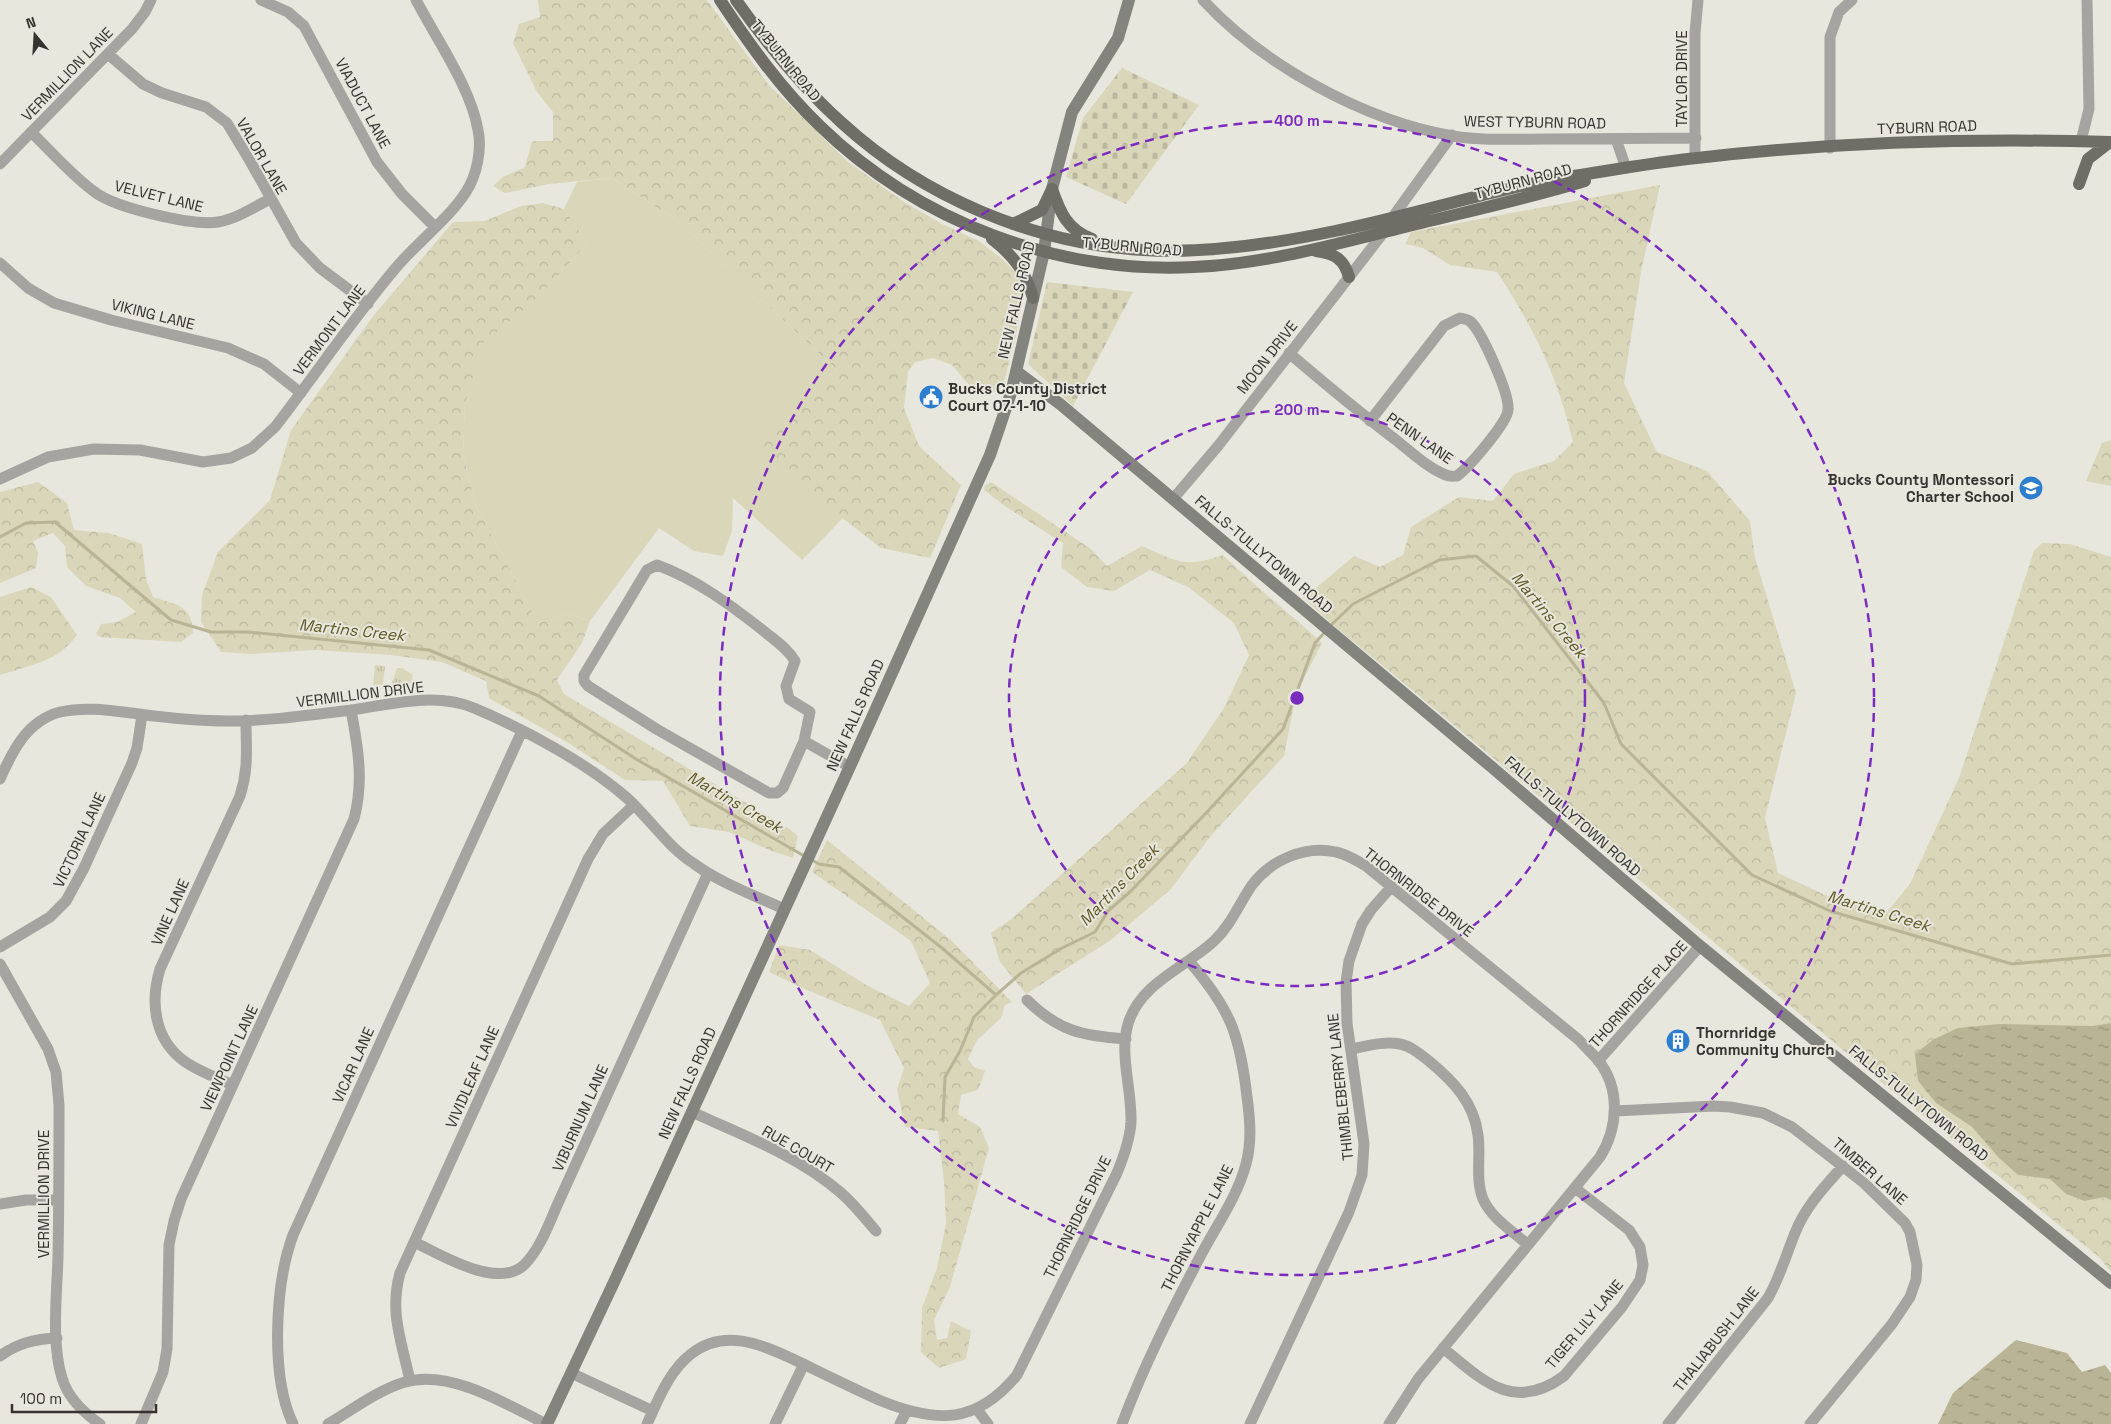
<svg xmlns="http://www.w3.org/2000/svg" width="2111" height="1424" viewBox="0 0 2111 1424" font-family="'Space Grotesk',sans-serif">
<style>
.green{fill:#dad6ba}
.forest{fill:url(#forest-crowns)}
.cemetery{fill:url(#cemetery-stones)}
.park{fill:url(#park-tufts)}
.water{fill:url(#water-ripples)}
.lines{fill:none;stroke-linecap:round;stroke-linejoin:round}
.stream{stroke:#b8b495;stroke-width:3}
.street{stroke:#a5a4a0;stroke-width:11}
.secondary{stroke:#84847e;stroke-width:12}
.primary{stroke:#6e6d66;stroke-width:12}
.ring{fill:none;stroke:#7b2cbf;stroke-width:2.5;stroke-dasharray:9 6}
.labels{text-anchor:middle;dominant-baseline:central;stroke-width:4;stroke-linejoin:round;paint-order:stroke}
.street-label{font-size:15px;fill:#343330;stroke:#e8e7de}
.poi-label{font-size:15px;font-weight:bold;fill:#343330;stroke:#e8e7de;text-anchor:start}
.water-label{font-size:16px;font-style:italic;fill:#5e5722;stroke:#e8e7de}
.centre{fill:#7b2cbf;stroke:#e8e7de;stroke-width:2.5}
.ring-label{font-size:15px;text-anchor:middle;font-weight:bold;fill:#7b2cbf;stroke:#e8e7de;stroke-width:4;stroke-linejoin:round;paint-order:stroke}
</style>
<defs>
<pattern id="forest-crowns" width="20" height="18" patternUnits="userSpaceOnUse" patternTransform="scale(1.25)"><rect width="20" height="18" fill="#dad6ba"/><path d="M2 6a3 3 0 1 1 6 0M12 15a3 3 0 1 1 6 0" fill="none" stroke="#bcb8a0"/></pattern>
<pattern id="cemetery-stones" width="16" height="16" patternUnits="userSpaceOnUse" patternTransform="scale(1.25)"><rect width="16" height="16" fill="#dad6ba"/><path d="M2 7V4a2 2 0 0 1 4 0v3zM10 15v-3a2 2 0 0 1 4 0v3z" fill="#bcb8a0"/></pattern>
<pattern id="park-tufts" width="24" height="20" patternUnits="userSpaceOnUse" patternTransform="scale(1.25)"><rect width="24" height="20" fill="#dad6ba"/><path d="M3 7l-1-3M5 7V3M7 7l1-3M15 17l-1-3M17 17v-4M19 17l1-3" fill="none" stroke="#bcb8a0"/></pattern>
<pattern id="water-ripples" width="26" height="14" patternUnits="userSpaceOnUse" patternTransform="scale(1.25)"><rect width="26" height="14" fill="#b8b495"/><path d="M2 4q2-2 4 0t4 0M15 11q2-2 4 0t4 0" fill="none" stroke="#96937a"/></pattern>
</defs>
<rect width="100%" height="100%" fill="#e8e7de"/>
<path class="green" d="M612,178L679,222L837,370L754,449L843,518L802,560L733,498L732,531L723,556L694,551L659,528L590,621L570,614L538,623L475,504L463,454L465,405L481,344L540,296L587,243L564,209L577,182Z"/>
<path class="forest" d="M538,0H707L768,84L848,162L901,200L942,224L979,241L1001,258L1018,275L1022,296L1016,336L1004,382L991,395L970,386L952,365L933,358L915,362L908,372L904,408L919,446L961,485L930,558L881,548L753,449L837,370L679,222L612,178L549,184L505,193L493,186L503,177L525,167L532,141H553V112L537,92L513,43L519,24L540,17Z
M1660,185L1641,272L1624,383L1657,452L1707,471L1750,521L1755,558L1796,693L1765,818L1778,873L1825,895L1886,913L1910,884L1959,778L2034,551L2042,543L2070,544L2111,557V1023L2092,1026L1918,1081L1936,1103L1972,1127L1999,1158L2018,1175L2050,1179L2066,1194L2083,1201L2106,1197L2111,1200V1272L2099,1257L1886,1086L1388,670L1333,625L1304,598L1354,556L1380,567L1403,555L1411,527L1459,497L1493,501L1514,474L1554,461L1573,442C1557,375 1535,330 1497,272L1450,265L1423,248L1405,244L1411,232Z
M543,203L564,209L587,243L540,296L482,344L465,405L463,454L475,504L538,623L570,614L590,621L582,643L557,680L564,694L788,828L798,836L793,858L769,850L729,832L690,826L663,781L625,780L570,744L489,698L486,681L442,662L391,655L316,650L250,654L221,652L201,622L202,595L218,552L270,500L291,430L374,315L453,222L485,221L521,206Z
M2111,440V486L2086,481L2102,443Z
M38,482L67,503L74,530L109,533L142,544L146,579L153,597C176,605 192,604 193,633L181,642L100,637L96,634L101,624L117,622L136,612L120,598L86,586L67,567L65,546L53,533L33,541L38,553L36,568L0,583V492Z
M991,482L1091,549L1107,566L1142,546C1178,562 1185,568 1223,555C1255,586 1289,613 1322,643L1296,694L1284,756L1209,838L1171,889L1111,940L1026,994L1000,962L991,933L1010,920L1186,764L1224,708L1249,655L1234,623L1188,587L1150,570L1114,591L1087,587L1061,567L1063,543L1006,507L984,490L985,486Z
M31,587L51,597L77,635C58,662 30,665 0,675V597Z
M827,840L952,941L1012,1002L1005,1005L1001,1018L977,1040L968,1059L974,1067L985,1071L978,1090L961,1095L958,1114L980,1127L989,1148L950,1287L934,1320L937,1340L947,1338L951,1321L971,1331L966,1359L939,1368L921,1352L922,1308L937,1268L946,1224L944,1181L938,1131L905,1127L897,1089L904,1068L880,1020L809,991L769,972L779,945L810,950L868,986L909,1006L930,983L911,941L812,872Z"/>
<path class="cemetery" d="M1122,68L1199,105L1126,204L1066,177L1083,118Z
M1047,282L1133,292L1073,406L1028,364Z"/>
<path class="park" d="M375,665L385,666L383,685H373Z
M397,668H402L413,675L411,683L394,688L391,686Z"/>
<path class="water" d="M2111,1023V1200L2105,1197L2084,1201L2066,1194L2050,1179L2018,1175L1999,1158L1972,1127L1936,1103L1918,1081L1915,1054L1934,1039L1958,1028L1999,1024L2092,1026Z
M2016,1340L2067,1353L2082,1372L2105,1365L2111,1373V1424H1938L1953,1393Z"/>
<g class="lines">
<path class="stream" d="M0,537L26,523L55,522L171,620L211,632H248L429,650L539,696L636,759L806,857
M1329,627L1353,604L1439,560L1476,556L1513,586L1604,703L1621,744L1752,875L1830,911L2012,964L2111,955
M812,860L819,864L839,867L942,948L996,995L1021,973L1062,948L1095,932L1108,911L1131,891L1208,811L1283,729L1315,643L1325,632
M943,1121L945,1077L960,1051L974,1017L996,995"/>
<path class="street" d="M261,0L288,12L304,26L377,162L402,194L435,227
M1203,0C1263,65 1365,121 1453,136C1484,141 1516,139 1548,139C1597,139 1646,138 1696,138
M108,54L143,84L162,93L206,107L227,123L250,161L296,243L320,268L368,304
M31,132C52,152 72,176 96,193C117,208 192,226 218,222C237,219 254,207 270,199
M1616,139L1626,168
M2081,141L2089,109L2087,0
M1830,148V37L1839,12L1852,0
M1695,158V33L1698,0
M0,164L132,29L145,12L151,0
M1392,218L1452,135
M0,263L28,288L54,303L111,320L228,348L264,364L301,393
M1289,353C1324,383 1359,412 1396,440C1411,452 1428,468 1446,475C1450,477 1453,476 1457,476C1469,467 1507,423 1508,410C1510,394 1482,333 1471,322C1468,319 1464,319 1460,318L1444,326L1370,421
M0,479L48,457L94,449L140,450L203,462L231,458L252,448L275,427C315,375 352,320 394,270C416,243 447,221 466,192C477,175 482,149 478,130C471,88 436,38 416,0
M1173,499L1218,446L1384,232
M657,565C696,579 732,606 765,632C776,641 788,649 795,661L786,686L789,699L810,712L804,741L783,788L777,793H769L658,730L588,686L584,681V675L647,570Z
M804,741L850,767
M0,779C13,750 27,721 60,712C87,706 113,711 139,714C168,718 199,721 228,721C270,721 310,715 352,710C391,704 436,692 474,708C524,729 587,763 627,798C650,819 667,846 693,863C720,883 754,895 784,909
M0,947L50,917L66,901L84,868L132,763L137,748L142,715
M0,964L48,1049L56,1072L59,1105C59,1155 59,1206 58,1257C57,1294 51,1342 62,1378C68,1398 84,1413 100,1424
M1027,1000C1058,1031 1083,1036 1126,1039
M1351,1049C1367,1046 1383,1041 1400,1044C1411,1046 1420,1054 1429,1061C1453,1081 1474,1102 1478,1135C1481,1156 1475,1179 1483,1199C1491,1218 1514,1232 1528,1245
M1598,1061L1700,946
M233,1085C217,1078 198,1071 184,1061C154,1039 150,1002 160,969L240,796C249,767 246,749 246,720
M1615,1111L1714,1106L1730,1107L1763,1113L1792,1127L1864,1183L1905,1223L1910,1232L1917,1265L1916,1280L1910,1297L1892,1324L1810,1424
M692,1112C742,1135 797,1155 840,1192C853,1203 864,1217 876,1231
M0,1204L26,1200H58
M414,1242C440,1254 497,1290 524,1265C541,1248 549,1223 559,1201L708,873
M1443,1348C1483,1381 1514,1413 1564,1376L1622,1307L1640,1280L1643,1265L1640,1247L1629,1230L1575,1188
M0,1356C18,1343 35,1339 57,1338
M571,1373L653,1411
M410,1381C402,1342 389,1313 400,1273L588,859L603,834L634,805
M979,1412L988,1424
M141,1424L163,1372L167,1349L169,1245L174,1221L181,1199L354,819C364,782 358,747 351,710
M293,1424C270,1376 275,1284 293,1235L522,731
M328,1424C352,1410 378,1390 405,1382C450,1369 506,1404 546,1424
M647,1424C658,1400 669,1371 691,1354C724,1328 760,1344 793,1359C822,1373 850,1387 879,1400C937,1424 977,1424 1017,1375L1117,1173C1124,1156 1130,1139 1131,1122C1132,1089 1119,1055 1128,1024C1140,983 1185,968 1214,941C1231,925 1239,904 1252,885C1271,860 1305,845 1336,852C1347,854 1357,861 1366,866L1579,1040C1585,1047 1592,1053 1598,1060C1621,1089 1618,1128 1600,1157L1418,1379L1389,1424
M775,1424L804,1364
M900,1424L906,1412
M1122,1424C1144,1365 1173,1308 1202,1253C1217,1225 1238,1195 1246,1164C1252,1142 1250,1119 1247,1097C1240,1034 1230,1009 1189,961
M1250,1424L1349,1212L1362,1175L1364,1144L1347,1023L1346,982L1349,961L1362,924L1371,910L1392,886
M1668,1424L1768,1298C1780,1277 1786,1255 1795,1233C1805,1207 1825,1186 1843,1166"/>
<path class="secondary" d="M1016,371L1060,404L1494,769L1700,946L2111,1283
M547,1424L615,1280L852,762L990,455L1011,393L1044,252L1052,189L1072,112L1118,38L1129,0"/>
<path class="primary" d="M720,0C750,45 781,89 820,126C919,222 1057,274 1194,267C1266,264 1336,244 1405,227C1465,212 1526,199 1585,181
M736,0C767,44 802,87 842,123C923,197 1034,244 1144,250C1207,254 1273,244 1335,231C1414,215 1492,189 1573,176C1614,170 1656,162 1697,158C1834,142 1973,138 2111,142
M2079,184L2088,159L2110,142
M1052,189C1060,212 1067,230 1092,239
M1013,224L1042,210L1052,189
M992,239C1013,255 1026,272 1033,298
M1316,251C1334,253 1344,259 1349,277"/>
</g>
<g class="ring">
<circle cx="1297" cy="698" r="288"/>
<circle cx="1297" cy="698" r="577"/>
</g>
<defs>
<symbol id="civic-disc" viewBox="-11 -11 22 22"><circle r="9.5" fill="#2d7ece" stroke="#e8e7de"/><path d="M-.6-6.5H3V-4.5H.6V-3L4-1V1h2V6H-6V1h2V-1L-.6-3ZM-1.2 2.5V6h2.4V2.5Z" fill="#fff"/></symbol>
<symbol id="school-disc" viewBox="-11 -11 22 22"><circle r="9.5" fill="#2d7ece" stroke="#e8e7de"/><path d="M0-5L7-2L0 1L-7-2ZM-4 1L0 2.5L4 1V4Q0 6-4 4Z" fill="#fff"/></symbol>
<symbol id="building-disc" viewBox="-11 -11 22 22"><circle r="9.5" fill="#2d7ece" stroke="#e8e7de"/><path d="M-4-6H4V6H1V3H-1V6H-4ZM-2.5-4.3h1.7v1.8h-1.7ZM.8-4.3h1.7v1.8H.8ZM-2.5-1h1.7V.8h-1.7ZM.8-1h1.7V.8H.8Z" fill="#fff"/></symbol>
</defs>
<g fill-rule="evenodd">
<use href="#civic-disc" x="917" y="383" width="28" height="28"/>
<use href="#school-disc" x="2017" y="474" width="28" height="28"/>
<use href="#building-disc" x="1664" y="1027" width="28" height="28"/>
</g>
<g class="labels">
<g class="street-label">
<text transform="translate(786 60) rotate(51)">TYBURN ROAD</text>
<text transform="translate(67 74) rotate(-46)">VERMILLION LANE</text>
<text transform="translate(1681 79) rotate(-90)">TAYLOR DRIVE</text>
<text transform="translate(363 103) rotate(62)">VIADUCT LANE</text>
<text transform="translate(1535 122) rotate(1)">WEST TYBURN ROAD</text>
<text transform="translate(1927 127) rotate(-2)">TYBURN ROAD</text>
<text transform="translate(262 156) rotate(60)">VALOR LANE</text>
<text transform="translate(1523 181) rotate(-15)">TYBURN ROAD</text>
<text transform="translate(159 196) rotate(14)">VELVET LANE</text>
<text transform="translate(1132 246) rotate(5)">TYBURN ROAD</text>
<text transform="translate(1016 300) rotate(-77)">NEW FALLS ROAD</text>
<text transform="translate(153 314) rotate(14)">VIKING LANE</text>
<text transform="translate(329 330) rotate(-53)">VERMONT LANE</text>
<text transform="translate(1267 357) rotate(-52)">MOON DRIVE</text>
<text transform="translate(1420 438) rotate(35)">PENN LANE</text>
<text transform="translate(1264 554) rotate(40)">FALLS-TULLYTOWN ROAD</text>
<text transform="translate(360 694) rotate(-7)">VERMILLION DRIVE</text>
<text transform="translate(855 715) rotate(-66)">NEW FALLS ROAD</text>
<text transform="translate(1573 816) rotate(41)">FALLS-TULLYTOWN ROAD</text>
<text transform="translate(79 840) rotate(-65)">VICTORIA LANE</text>
<text transform="translate(1419 892) rotate(38)">THORNRIDGE DRIVE</text>
<text transform="translate(170 912) rotate(-66)">VINE LANE</text>
<text transform="translate(1638 994) rotate(-48)">THORNRIDGE PLACE</text>
<text transform="translate(229 1058) rotate(-65)">VIEWPOINT LANE</text>
<text transform="translate(353 1065) rotate(-66)">VICAR LANE</text>
<text transform="translate(472 1077) rotate(-66)">VIVIDLEAF LANE</text>
<text transform="translate(687 1083) rotate(-66)">NEW FALLS ROAD</text>
<text transform="translate(1340 1087) rotate(-96)">THIMBLEBERRY LANE</text>
<text transform="translate(1919 1103) rotate(39)">FALLS-TULLYTOWN ROAD</text>
<text transform="translate(580 1118) rotate(-66)">VIBURNUM LANE</text>
<text transform="translate(798 1149) rotate(30)">RUE COURT</text>
<text transform="translate(1870 1171) rotate(41)">TIMBER LANE</text>
<text transform="translate(43 1194) rotate(-90)">VERMILLION DRIVE</text>
<text transform="translate(1077 1217) rotate(-64)">THORNRIDGE DRIVE</text>
<text transform="translate(1197 1228) rotate(-63)">THORNYAPPLE LANE</text>
<text transform="translate(1584 1324) rotate(-50)">TIGER LILY LANE</text>
<text transform="translate(1716 1339) rotate(-52)">THALIABUSH LANE</text>
</g>
<g class="poi-label">
<text x="948" y="388">Bucks County District<tspan x="948" dy="17">Court 07-1-10</tspan></text>
<text x="2014" y="479" text-anchor="end">Bucks County Montessori<tspan x="2014" dy="17">Charter School</tspan></text>
<text x="1696" y="1032">Thornridge<tspan x="1696" dy="17">Community Church</tspan></text>
</g>
<g class="water-label">
<text transform="translate(1549 615) rotate(50)">Martins Creek</text>
<text transform="translate(352 630) rotate(6)">Martins Creek</text>
<text transform="translate(735 802) rotate(30)">Martins Creek</text>
<text transform="translate(1119 885) rotate(-46)">Martins Creek</text>
<text transform="translate(1879 911) rotate(17)">Martins Creek</text>
</g>
</g>
<circle cx="1297" cy="698" r="8" class="centre"/>
<g class="ring-label">
<text x="1297" y="126">400 m</text>
<text x="1297" y="415">200 m</text>
</g>
<g transform="translate(35 35) rotate(342)" stroke="#e8e7de" stroke-width="4" paint-order="stroke">
<path d="M0-4L9 19L0 12L-9 19Z" fill="#343330"/>
<text y="-8" font-size="14" font-weight="bold" text-anchor="middle" fill="#343330">N</text>
</g>
<path d="M12 1404v8h144v-8" fill="none" stroke="#343330" stroke-width="2.5"/>
<text x="20" y="1404" font-size="15" fill="#343330" stroke="#e8e7de" stroke-width="4" paint-order="stroke">100 m</text>
</svg>
